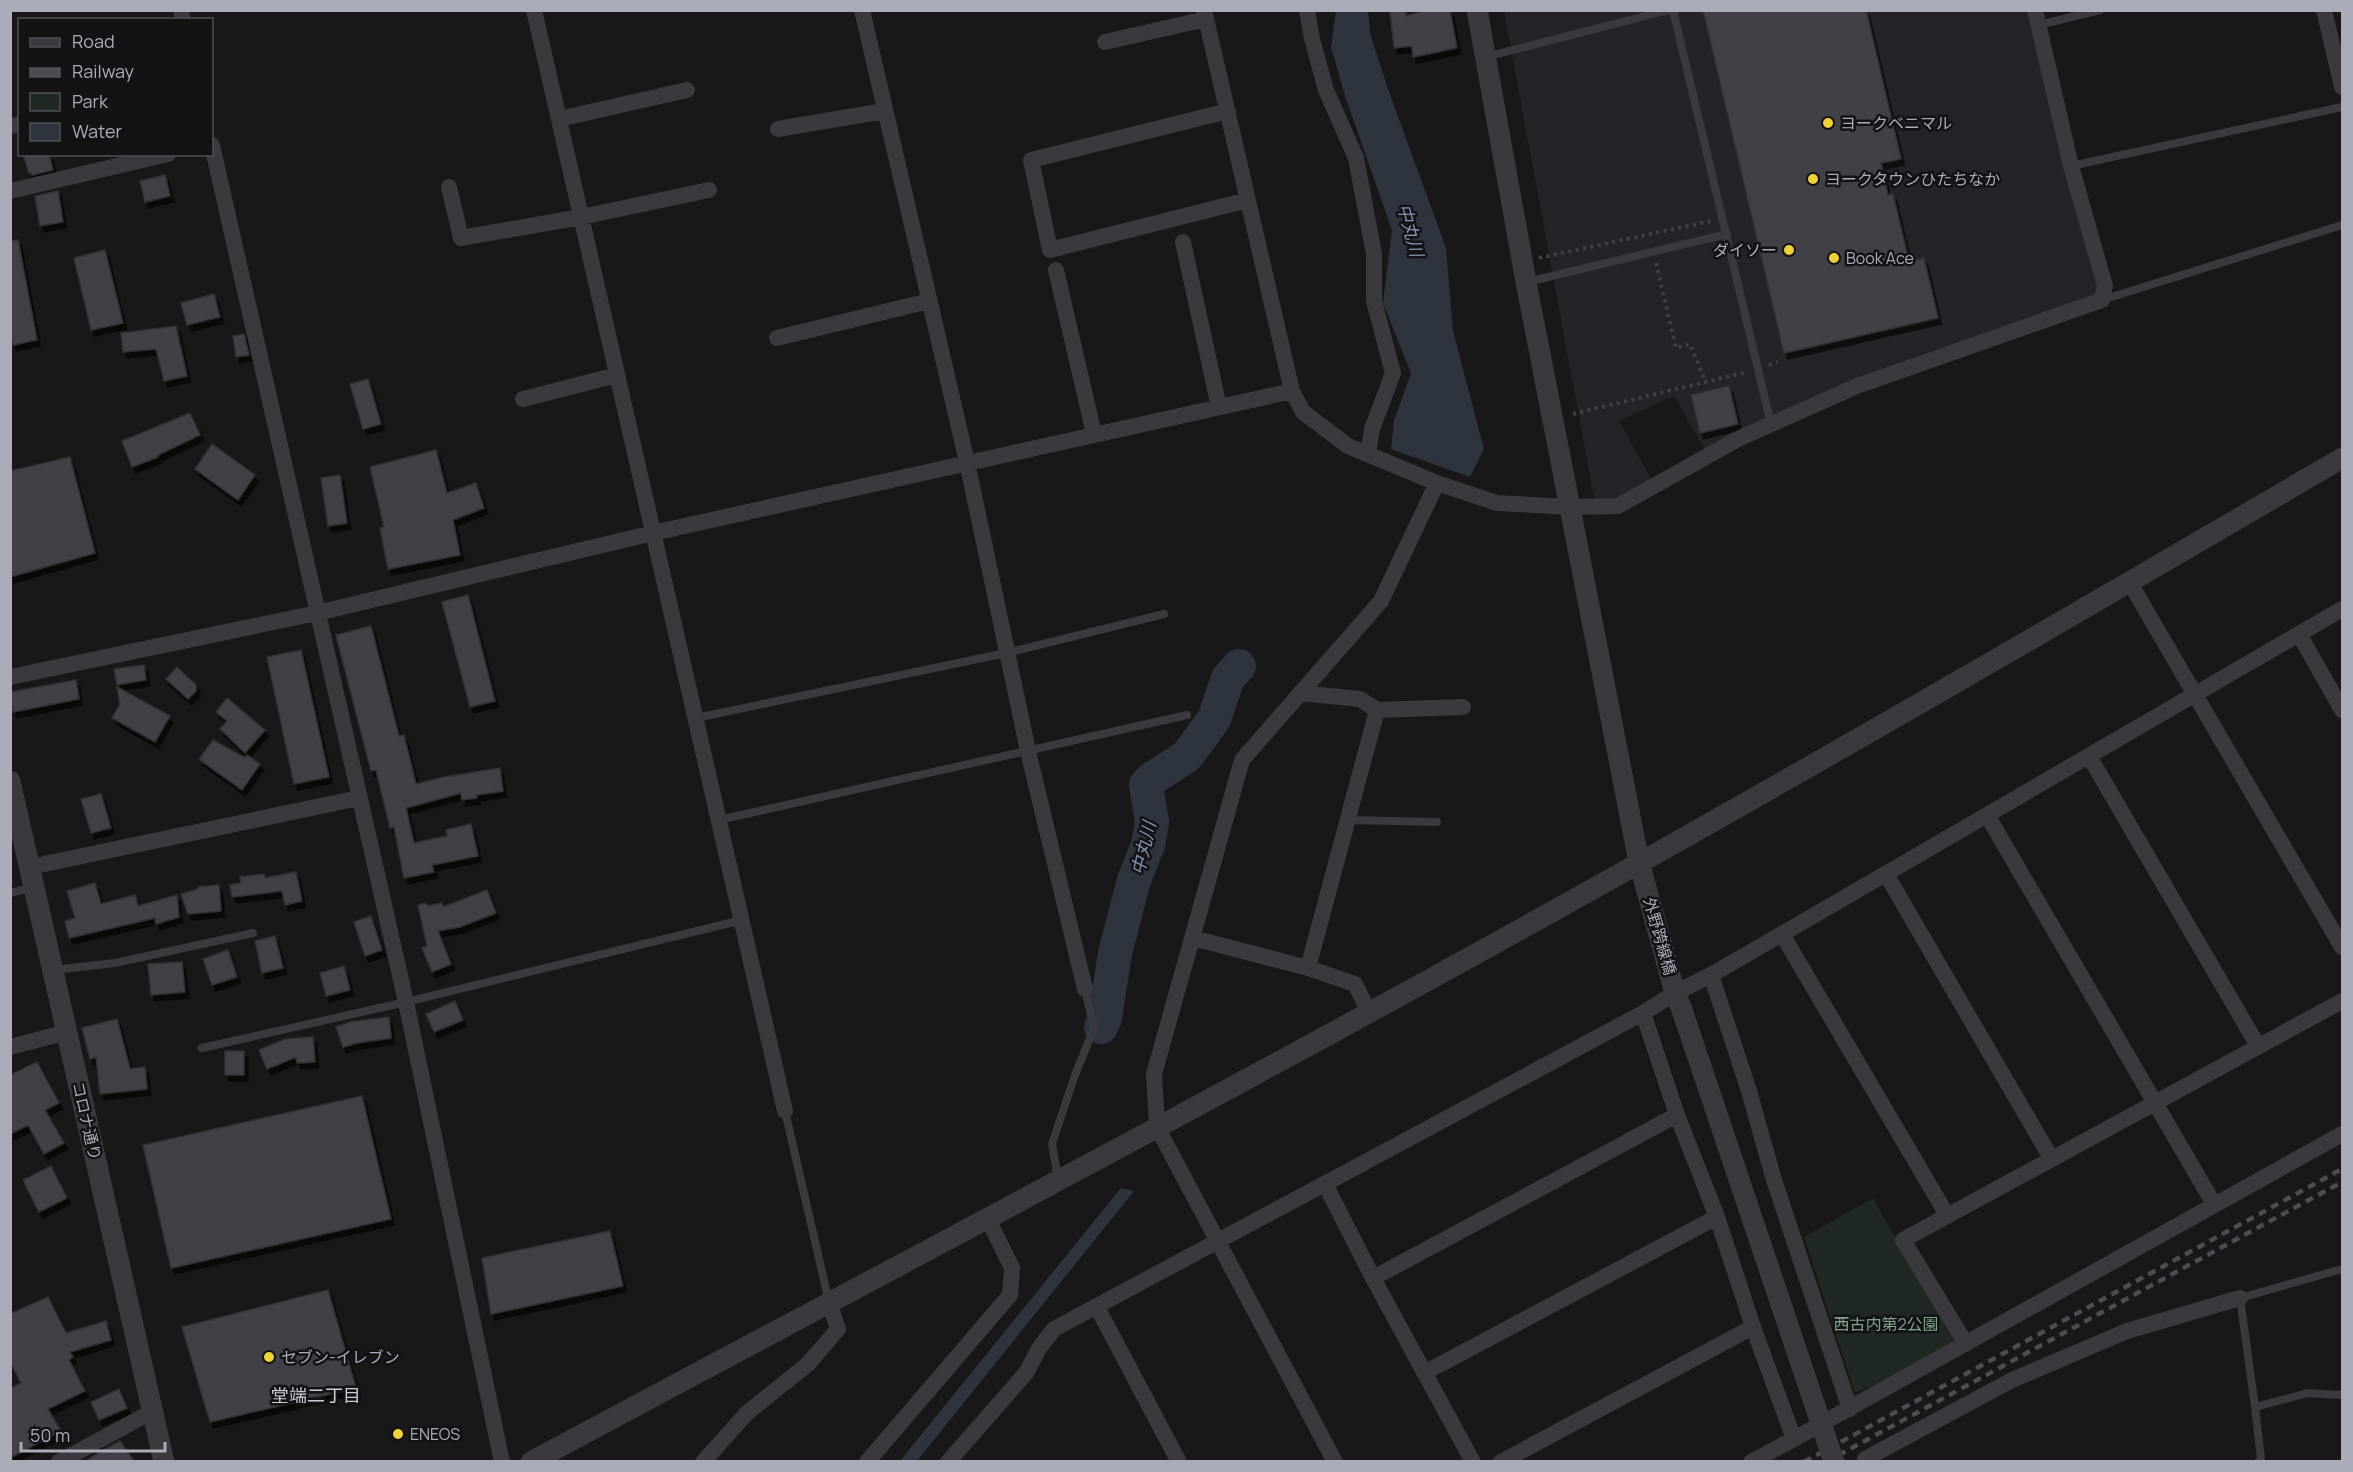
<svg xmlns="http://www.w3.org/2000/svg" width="2353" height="1472" viewBox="0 0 2353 1472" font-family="Manrope,'Noto Sans JP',sans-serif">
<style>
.built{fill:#242327}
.green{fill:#1f2822}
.water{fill:#2e343d}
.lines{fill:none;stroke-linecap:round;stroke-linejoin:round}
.river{stroke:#2e343d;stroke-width:34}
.building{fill:#424146;stroke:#323235;stroke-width:1.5;filter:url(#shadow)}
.path{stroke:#3f3f45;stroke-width:4;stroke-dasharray:3 4.5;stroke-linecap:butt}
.service{stroke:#39393e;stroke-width:8}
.minor{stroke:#39393e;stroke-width:16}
.tertiary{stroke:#39393e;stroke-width:21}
.rail{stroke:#4c4c53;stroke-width:4.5;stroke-dasharray:8 6;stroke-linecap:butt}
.tertiary-bridge{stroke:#39393e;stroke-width:21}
.poi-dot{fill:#efd03a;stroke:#131215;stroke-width:2}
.labels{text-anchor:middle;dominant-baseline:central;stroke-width:5;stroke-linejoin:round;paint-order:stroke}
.poi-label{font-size:16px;fill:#aaacb9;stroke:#131215;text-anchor:start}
.street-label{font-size:16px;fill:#aaacb9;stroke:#131215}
.park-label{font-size:16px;fill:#81a489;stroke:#131215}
.water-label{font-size:18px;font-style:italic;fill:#8294b3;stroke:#131215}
.neighbourhood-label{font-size:18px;fill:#cbccd5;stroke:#131215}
</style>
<defs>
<filter id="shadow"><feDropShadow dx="3.5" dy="6" stdDeviation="0" flood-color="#0009"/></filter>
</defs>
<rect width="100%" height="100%" fill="#18171a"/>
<path class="built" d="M1504,11H2032L2102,300L1930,351L1852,381L1705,450L1674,396L1619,421L1652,480L1619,498H1594Z"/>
<path class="green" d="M1873,1198L1958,1348L1855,1393L1804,1237Z"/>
<path class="water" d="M1336,11H1368L1370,33L1388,89L1446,248L1453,331L1484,449L1470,477L1391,449L1394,421L1411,373L1383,303L1392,230L1345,96L1331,47Z
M1121,1188L1134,1191L917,1461H900Z"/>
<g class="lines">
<path class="river" d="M1101,1027L1105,1018L1115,953L1134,880L1148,845L1152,822L1146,785L1150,780L1187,756L1214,719L1228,678L1239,666"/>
</g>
<path class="building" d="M1390,10H1406V16L1428,10H1450L1457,48L1413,57L1412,46L1394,48Z
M1703,10H1866L1901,159L1881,163L1888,195L1893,194L1909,262L1924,258L1938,318L1784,353Z
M23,154H49L53,170L32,175L31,172L29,173Z
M165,175L170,196L145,202L140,181Z
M58,191L63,222L40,226L35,196Z
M18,240L37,340L13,345L10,331V241Z
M105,250L123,323L91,330L74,258Z
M214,294L220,317L187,325L181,303Z
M176,326L187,376L164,381L156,349L123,352L121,333Z
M244,334L249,355L236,357L233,336Z
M368,379L381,424L363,429L350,384Z
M1729,386L1738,424L1700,433L1691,395Z
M190,413L200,435L158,455V457L132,467L122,441Z
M212,444L255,475L238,500L195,469Z
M436,450L447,493L476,483L484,508L453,520L460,555L388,569L380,528L384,527L370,467Z
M70,457L95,553L10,577V471Z
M340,475L347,523L328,526L321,478Z
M468,595L495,701L470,707L442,602Z
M371,626L399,736L404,735L416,784L444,777L500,768L503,791L476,795L477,798L462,800L461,793L406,808L414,843L447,836L446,830L471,824L478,856L432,865L434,872L404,878L394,827L390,828L376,770L371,771L336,635Z
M301,650L329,777L294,784L267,657Z
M144,665L146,680L117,685L114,669Z
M177,667L196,685V691L188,699L166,679Z
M76,680L79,699L13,712L10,692Z
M117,687L170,716L155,742L112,718L120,704Z
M227,698L265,730L245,753L220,729L227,721L216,712Z
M213,740L245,758L247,755L260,764L242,790L199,759Z
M101,794L111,828L91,833L81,799Z
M296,872L302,901L285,905L282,891L232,897L230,885L241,883L240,877L264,874L265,878Z
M95,883L101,904L135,895L138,906L177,895L179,917L156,924L155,918L69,938L65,921L75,918L67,891Z
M219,885L221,911L188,914L181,894L198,889V887Z
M487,890L496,913L460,927L438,931L451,964L432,972L422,948L427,946L418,905L426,903L428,906L442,903L443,907Z
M371,916L382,950L365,956L354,922Z
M275,936L283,968L262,973L255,941Z
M228,950L237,977L212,985L203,959Z
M182,962L185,992L151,995L148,964Z
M344,966L350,990L326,996L320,973Z
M455,1001L463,1020L434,1032L426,1014Z
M389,1017L391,1038L357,1043L343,1047L336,1027L350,1022Z
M117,1019L130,1069L145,1067L147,1089L100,1094L96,1057L90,1059L82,1028Z
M313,1037L315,1062L297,1063L296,1057L267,1069L259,1050L285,1039Z
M225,1051H244V1075H225Z
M37,1062L59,1103L45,1110L64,1143L44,1154L28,1125L10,1134V1075Z
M362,1096L391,1219L171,1268L143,1145Z
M51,1166L67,1198L39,1212L23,1180Z
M610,1231L623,1286L491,1314L482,1258Z
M328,1290L356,1388L210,1422L182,1327Z
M48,1297L66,1333L106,1321L111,1340L70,1352L73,1357L69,1360L85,1391L48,1409L61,1431L10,1458V1389L21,1383L10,1361V1314Z
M119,1389L127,1408L99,1420L91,1402Z
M120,1441L134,1461H86L105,1449Z"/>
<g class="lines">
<path class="path" d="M1539,258L1711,221
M1656,263L1676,348L1690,344L1706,383
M1769,365L1778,362
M1573,414L1747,372"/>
<path class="service" d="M1673,10L1771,424
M2039,25L2100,10
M1486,57L1669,10
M2071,166L2342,107
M1527,282L1727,234
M2102,300L2342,225
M696,718L1006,653L1164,614
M719,820L1187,715
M1348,820L1437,822
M10,893L35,887
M53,970L115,963L253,933
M202,1048L406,1002L742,920
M785,1111L829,1302
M1058,1179L1052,1144L1075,1075L1094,1028L1085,989
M2255,1407L2240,1298L2342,1269
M2258,1462L2261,1459L2255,1407L2308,1393L2342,1395"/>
<path class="minor" d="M181,10L183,20
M534,10L785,1111
M862,10L967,462L1028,751L1085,989
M1204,10L1292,391L1303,412L1348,446L1437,483L1497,503L1570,507L1618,506L1738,439L1857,386L2102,300L2105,286L2071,166L2035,10
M1307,10L1312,39L1326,90L1356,158L1374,254V301L1393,373L1372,429L1368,454
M2324,10L2342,87
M1105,42L1206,19
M1228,111L1031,160L1050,250L1248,200
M559,119L687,90
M10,126L20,124
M778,129L884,111
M212,145L406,1002L502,1462
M449,187L461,238L581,217L709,190
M10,191L168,154
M1183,242L1219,407
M1056,270L1094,434
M777,338L929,301
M523,399L617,375
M2130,583L2342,947
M2299,634L2342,710
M10,677L317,613L653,533L1292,391
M1300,693L1360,699L1377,710L1463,707
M2089,756L2258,1046
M1987,815L2214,1204
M30,867L359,798
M1886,874L2051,1158
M1782,934L1947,1215
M1193,938L1308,968L1355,984L1369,1012
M1308,968L1377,710
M1711,975L1749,1091L1774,1180L1850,1409
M10,1047L67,1032
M1325,1184L1373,1278L1473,1462
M1373,1278L1677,1115
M1097,1307L1179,1462
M1966,1344L1903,1240L2342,1001
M1424,1373L1717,1217
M1794,1439L2342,1134
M59,1462L153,1411
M703,1462L747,1413L808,1364L838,1329L829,1302
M867,1462L1010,1295L1012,1268L987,1217
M948,1462L1026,1373L1040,1347L1054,1329L1643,1013
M1335,1462L1157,1127L1154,1074L1242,760L1381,601L1437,483
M1501,1462L1753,1327
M1751,1462L1794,1439L1753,1327L1717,1217L1677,1115L1643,1013L1675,993L1711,975L2342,609
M1866,1462L1865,1459L2012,1380L2127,1331L2240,1298"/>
<path class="tertiary" d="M1477,10L1526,282L1639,862L1675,993L1682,1010
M10,781L164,1462
M531,1462C874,1278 1218,1098 1557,909C1821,762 2082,610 2342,458"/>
<path class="rail" d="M1804,1462L2342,1169
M1826,1462L2342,1182"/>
<path class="tertiary-bridge" d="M1682,1010L1834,1462"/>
</g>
<g class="poi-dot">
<circle cx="1828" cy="123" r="6"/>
<circle cx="1813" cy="179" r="6"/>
<circle cx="1789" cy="250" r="6"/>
<circle cx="1834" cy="258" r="6"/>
<circle cx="269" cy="1357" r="6"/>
<circle cx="398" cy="1434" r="6"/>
</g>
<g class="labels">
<g class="poi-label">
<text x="1840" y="123">ヨークベニマル</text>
<text x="1825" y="179">ヨークタウンひたちなか</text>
<text x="1777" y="250" text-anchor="end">ダイソー</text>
<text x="1846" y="258">Book Ace</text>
<text x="281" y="1357">セブン-イレブン</text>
<text x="410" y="1434">ENEOS</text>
</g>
<g class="street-label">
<text transform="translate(1660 936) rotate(74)">外野跨線橋</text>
<text transform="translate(87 1121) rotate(77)">コロナ通り</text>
</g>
<g class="park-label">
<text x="1886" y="1324">西古内第2公園</text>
</g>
<g class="water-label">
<text transform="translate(1411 230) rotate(75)">中丸川</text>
<text transform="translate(1143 848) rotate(-77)">中丸川</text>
</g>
<g class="neighbourhood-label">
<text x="316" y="1395">堂端二丁目</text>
</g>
</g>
<rect width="2353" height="1472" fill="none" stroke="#aaacb9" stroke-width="24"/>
<rect x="18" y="18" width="195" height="138" fill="#131215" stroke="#4f5057" stroke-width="1.5"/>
<rect x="30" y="38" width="30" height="9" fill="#39393e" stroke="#4f5057" stroke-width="1.5"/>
<text x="72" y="48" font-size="18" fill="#aaacb9">Road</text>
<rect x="30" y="68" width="30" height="9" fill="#4c4c53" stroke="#4f5057" stroke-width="1.5"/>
<text x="72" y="78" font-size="18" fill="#aaacb9">Railway</text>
<rect x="30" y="93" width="30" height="18" fill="#1f2822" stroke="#4f5057" stroke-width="1.5"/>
<text x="72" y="108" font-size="18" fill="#aaacb9">Park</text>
<rect x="30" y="123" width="30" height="18" fill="#2e343d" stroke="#4f5057" stroke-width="1.5"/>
<text x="72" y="138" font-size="18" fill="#aaacb9">Water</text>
<path d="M21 1442v9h144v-9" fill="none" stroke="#aaacb9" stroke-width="3"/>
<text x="30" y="1442" font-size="18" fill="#aaacb9" stroke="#131215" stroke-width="4.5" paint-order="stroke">50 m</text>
</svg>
